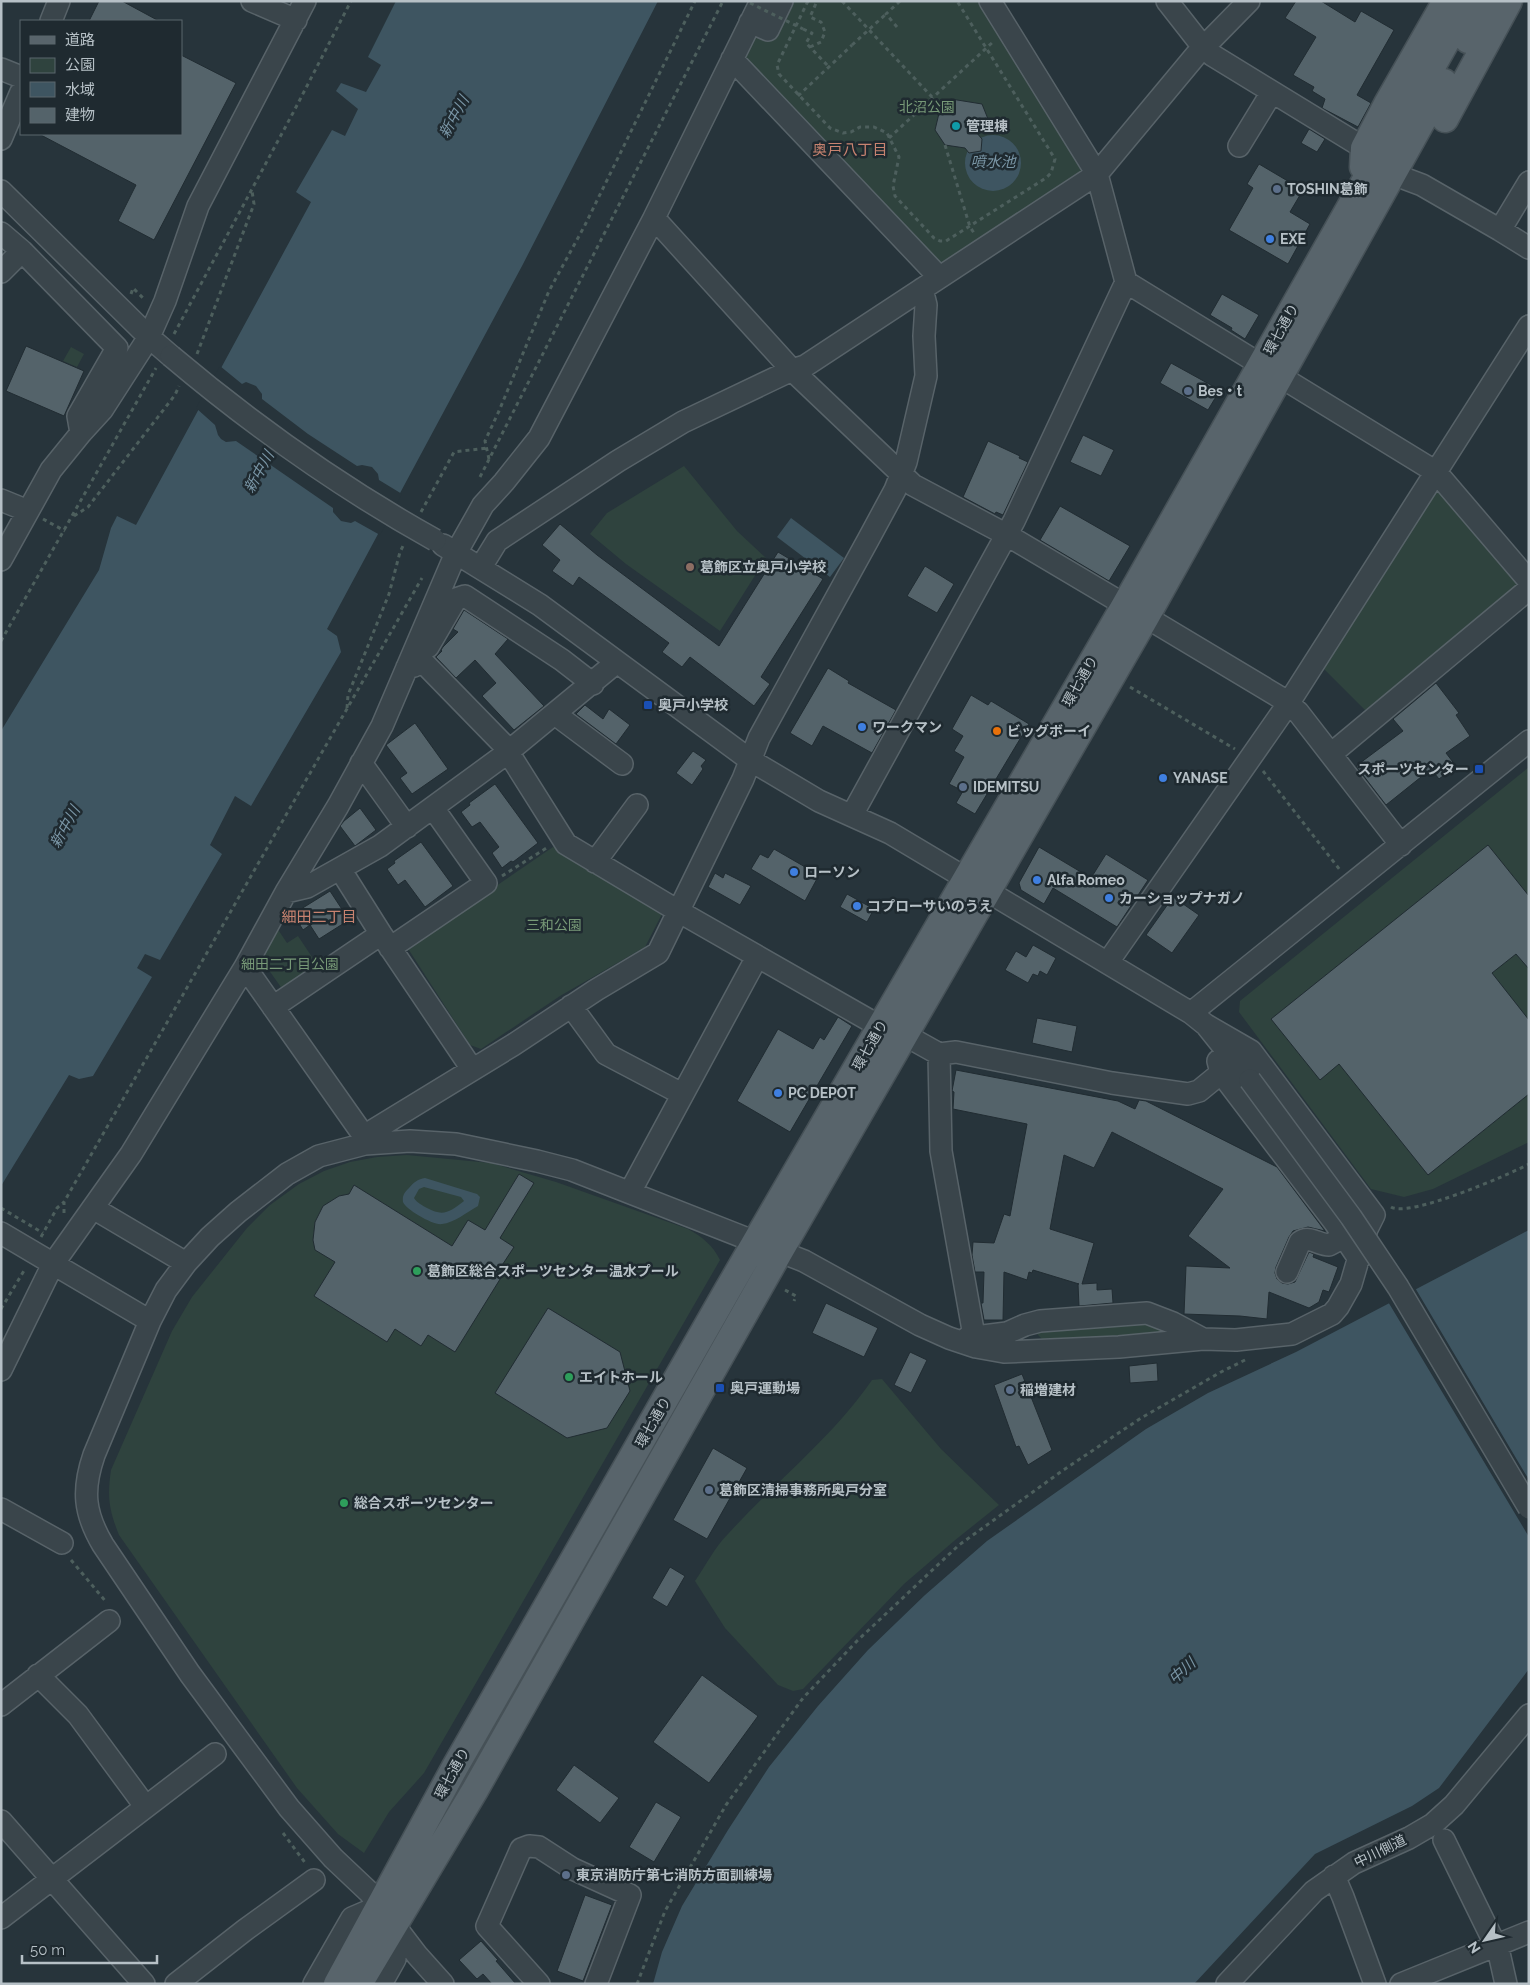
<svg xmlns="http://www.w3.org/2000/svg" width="1530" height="1985" viewBox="0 0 1530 1985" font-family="Raleway,'Noto Sans JP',sans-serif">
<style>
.green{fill:#2f433e}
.water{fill:#3e5561;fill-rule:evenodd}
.pier{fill:#27343b}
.building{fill:#54636a;stroke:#212c32}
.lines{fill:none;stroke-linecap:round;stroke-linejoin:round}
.minor-casing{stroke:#586369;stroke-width:24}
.major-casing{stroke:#465157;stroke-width:29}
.path{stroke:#4d5f5d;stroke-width:3;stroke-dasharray:4 4;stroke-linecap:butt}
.minor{stroke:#3a454b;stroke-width:21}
.major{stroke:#58646b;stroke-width:26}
.minor-bridge-casing{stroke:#586369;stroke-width:24;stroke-linecap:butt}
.path-bridge{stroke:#4d5f5d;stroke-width:3;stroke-dasharray:4 4;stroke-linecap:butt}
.minor-bridge{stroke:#3a454b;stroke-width:21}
.culture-dot{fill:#0f9aa8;stroke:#1f2a30;stroke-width:2}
.service-dot{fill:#5c6f8a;stroke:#1f2a30;stroke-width:2}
.shop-dot{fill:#3f7fe0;stroke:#1f2a30;stroke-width:2}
.education-dot{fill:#8d6e63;stroke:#1f2a30;stroke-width:2}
.transit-dot{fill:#1a4fb4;stroke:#1f2a30;stroke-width:2}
.food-dot{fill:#e8710a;stroke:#1f2a30;stroke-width:2}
.leisure-dot{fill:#2e9e5b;stroke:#1f2a30;stroke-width:2}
.labels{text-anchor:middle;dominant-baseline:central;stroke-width:5;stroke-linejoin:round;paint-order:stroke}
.park-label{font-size:14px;fill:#797;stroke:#1f2a30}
.poi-label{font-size:14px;font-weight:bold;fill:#b6c0c6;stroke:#1f2a30;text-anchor:start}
.street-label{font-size:14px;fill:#b6c0c6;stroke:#1f2a30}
.water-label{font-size:15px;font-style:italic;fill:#7a96a6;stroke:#1f2a30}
.neighbourhood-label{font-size:15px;fill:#c88370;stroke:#1f2a30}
</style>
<rect width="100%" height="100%" fill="#27343b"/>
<path class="green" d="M764,1H984L1091,170L939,273L736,59Z
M71,347L84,354L77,367L63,361Z
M684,466L737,531L766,558L720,631L626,564L590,534L607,513Z
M1434,492H1441L1519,581L1518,590L1370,715L1320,665Z
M1529,767V1142L1433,1189L1404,1197L1371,1189L1239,1012L1240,1001Z
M553,847L662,914L645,947L560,996L481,1049L470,1045L407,947Z
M275,925L287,943L298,936L320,969L285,993L259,956Z
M407,1155L491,1163L556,1182L688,1229C702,1237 713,1245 720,1260L424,1773L389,1812L364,1853L338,1834L297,1788L119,1535C109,1510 107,1497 111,1470L172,1331L192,1297L247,1228L270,1205L299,1184L324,1171L350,1162L377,1157Z
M1143,1318L1173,1335L1045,1342L1035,1332Z
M882,1379L941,1449L999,1505L954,1541L904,1584L803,1689L793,1691L778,1685L725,1628L695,1581C706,1565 715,1547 728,1534C775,1482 832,1438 872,1380Z"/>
<path class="water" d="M396,1H658L522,266L327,629L337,636L341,652L251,806L235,796L210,845L222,854L160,960L145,954L137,968L152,977L93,1076L79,1079L69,1075L1,1186V731L99,570L111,528L117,516L136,525L311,202L296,192L332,130L345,136L358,109L336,91L341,83L366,92L381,65L368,57Z
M965 163a28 28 0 1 1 56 0a28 28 0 1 1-56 0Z
M791,518L844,558L830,577L777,537Z
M425,1178L477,1194L480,1197L478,1206C467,1212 454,1223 442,1224C434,1226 405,1209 403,1202C402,1195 405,1192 409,1188C414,1182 418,1179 425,1178ZM424,1187L461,1197L464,1201C450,1212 443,1217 427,1208C422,1205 417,1203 414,1198L419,1189Z
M1529,1230V1669L1439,1788L1412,1806L1315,1854L1194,1984H653L662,1952L682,1906L728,1830L769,1767L818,1706L868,1650L925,1595L987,1541L1146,1429L1208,1393L1296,1352Z"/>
<path class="pier" d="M220,366L242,384L246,382L256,386L262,394V399L308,434L357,466L362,465L372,467L378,474L379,480L402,494L380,535L355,521L351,523L341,521L333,512V508L236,441L226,442L221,439L218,435L215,425L196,408Z
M1414,1286L1529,1480V1537L1387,1300Z"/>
<path class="building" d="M99,1H122L159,21H89Z
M1296,1H1321L1355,22L1361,11L1394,30L1357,95L1371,103L1358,127L1322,108L1325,99L1312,91L1314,87L1293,75L1316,37L1285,18Z
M181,55L236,83L154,240L118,221L136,185L39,134H181Z
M951,99L982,104L988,119L976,132L982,139L981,151L969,153L965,148L945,145L935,130L941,105Z
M1309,129L1325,139L1317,152L1301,143Z
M1259,164L1303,190L1290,212L1310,224L1288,264L1229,230L1253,188L1247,184Z
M1222,294L1259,315L1245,339L1231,330L1232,328L1210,315Z
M26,346L84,371L64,416L6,391Z
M1171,363L1220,390L1208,410L1160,383Z
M1083,435L1114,450L1101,476L1070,462Z
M988,441L1020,456L1019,458L1028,462L1003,515L996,512L995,514L963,497Z
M1060,506L1130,546L1109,581L1040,540Z
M560,524L597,555L719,646L778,552L823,579L761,677L770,684L754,706L690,657L682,667L662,652L669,643L579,577L573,586L552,571L560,560L542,545Z
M925,566L954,584L937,613L907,596Z
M464,610L508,639L495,654L544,706L514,730L482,696L496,683L475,660L456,678L436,657L442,651L441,650L443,647L458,632L453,629Z
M828,668L849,681L848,683L896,710L872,753L823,726L812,746L790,733Z
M1436,683L1459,713L1456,715L1470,736L1446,753L1456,766L1439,779L1431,769L1386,805L1356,766L1403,731L1393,719Z
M971,695L988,705L991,701L1029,724L975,814L956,803L963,791L949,784L964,757L954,751L963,736L952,729Z
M585,705L603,719L609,709L630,725L616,744L576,714Z
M415,723L448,769L412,794L400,778L407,773L386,745Z
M693,751L706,760L701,766L703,769L692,785L676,773Z
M495,784L538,843L513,862L511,861L502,868L492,853L499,847L480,822L472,827L461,812L470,805L469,803Z
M360,808L376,830L355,846L340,826L344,821Z
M421,842L453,886L425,907L405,880L398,885L387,869L395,863L394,861Z
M1488,845L1529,896V969L1516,954L1492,973L1529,1020V1094L1428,1175L1339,1064L1320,1080L1271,1019Z
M1039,847L1091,878L1106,854L1148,880L1117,927L1053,888L1044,904L1021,890L1019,883Z
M774,849L819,875L805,901L751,869L760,854L768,858Z
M715,873L723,878L725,873L751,886L740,905L708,887Z
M330,891L349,920L319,939L310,925L303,930L293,914Z
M847,894L874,909L867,922L840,907Z
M1173,897L1199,915L1172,953L1146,935Z
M1033,945L1056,958L1047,975L1040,971L1038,976L1033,974L1028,983L1005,970L1016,951L1026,957Z
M838,1017L852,1026L790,1132L737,1101L778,1029L813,1049L820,1037L824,1040Z
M1037,1018L1077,1026L1072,1052L1032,1043Z
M956,1070L1118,1101L1135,1109L1139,1100L1146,1101L1277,1167L1325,1231L1308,1227L1293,1231L1289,1237L1276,1267L1275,1273L1277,1279L1282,1283L1288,1284L1295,1282L1309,1252L1314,1254L1313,1257L1338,1267L1329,1292L1323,1290L1319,1302L1309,1308L1269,1292L1267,1319L1240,1316L1184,1314L1186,1266L1230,1268L1188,1236L1223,1189L1112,1132L1094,1168L1064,1155L1050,1229L1094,1243L1082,1284L1097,1283V1290L1112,1289L1113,1303L1079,1306L1078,1284H1079L1033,1270L1032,1273L1029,1272L1027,1280L1004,1272L1003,1320H984L981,1303H983L984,1272H975L972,1255L973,1242L994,1243L1004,1214L1010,1216L1027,1124L953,1109L954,1092L952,1091Z
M519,1174L534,1183L500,1238L514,1247L497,1273L502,1276L455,1352L428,1335L421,1346L395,1329L387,1342L314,1296L335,1262L315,1250L313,1240L315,1222L323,1206L339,1196L349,1194L354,1185L452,1246L468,1220L485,1230Z
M826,1303L878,1328L864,1357L812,1333Z
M548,1308L620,1352L630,1391L607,1428L567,1438L495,1393Z
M910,1352L927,1360L911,1393L894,1385Z
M1157,1363L1158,1381L1130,1383L1129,1366Z
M1022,1374L1052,1450L1028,1465L1019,1446L1016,1447L994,1385Z
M713,1448L747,1468L707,1539L673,1520Z
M670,1567L685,1576L667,1607L652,1598Z
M702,1675L758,1716L709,1783L653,1742Z
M574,1765L619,1798L600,1823L556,1790Z
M656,1802L681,1817L654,1862L629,1847Z
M585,1895L612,1905L583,1981L557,1971Z
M481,1941L498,1960L496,1961L516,1984H492L483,1974L477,1979L459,1960Z"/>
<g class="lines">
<defs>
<path id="minor" d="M252,1L296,20
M990,1L1097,174L1126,282
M1167,1L1203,47L1212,55L1364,148
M51,21L59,1
M750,22L768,30L782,1
M732,59L939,277
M1,69L21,77
M1,139L21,92
M1239,146L1272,92
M1406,179L1422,185L1500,230L1529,182
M1,191L149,337L171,356
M654,218L761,1
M1500,230L1529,248
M1,233L22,251L117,348L78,416L81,433
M1,272L22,251
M1,500L28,511
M443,545L540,605L750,760L819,801L890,833L1191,1013L1206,1025L1250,1080
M1,560L51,470L81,433L102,410L149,337L165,301L198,206L305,1
M481,567L497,541L618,461L683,422L792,370L805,366L1097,174L1196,55L1249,1
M1146,617L1281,698L1298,712L1401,845
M428,647L456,599L465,596L562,660L593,684
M407,667L414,666L422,661L503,744L566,844L678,911L881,1027
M555,714L622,764
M1331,754L1529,589
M361,763L407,827
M852,815L1014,521L1126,282L1436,472L1529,581
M595,862L637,805
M340,869L381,934L472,1069
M286,892L307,887L380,846L503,756L617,662
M390,948L486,883L433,808
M1108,962L1288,704L1529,326
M245,967L364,1136L365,1144
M571,1006L606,1054L682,1094
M273,1007L381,934
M1191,1013L1529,741
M905,1035L939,1054L956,1052L1112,1083L1188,1094L1199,1091L1221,1073
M939,1054L941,1151L976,1347
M1218,1061L1221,1073L1335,1223L1359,1259
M364,1136L513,1045L596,990L658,953L743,779L759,738L868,540L895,490L906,462L926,376L924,336L926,305L922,289
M630,1192L757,957
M93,1208L186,1263
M1,1233L150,1321
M1287,1272L1300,1242C1309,1235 1319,1245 1329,1245L1344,1237
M967,1338L1007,1333L1025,1325L1040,1321L1147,1313L1173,1323L1203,1339
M1,1370L53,1264L131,1154L245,967L286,892L338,806L382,726L456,553L483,505L504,482L539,438L654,218L792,370L913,485L1007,535L1125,605
M1,1509L62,1543
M38,1675L78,1715L145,1806
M1,1705L109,1621
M1,1821L144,1984
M1444,1840L1491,1936L1497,1944L1506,1984
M1334,1876L1343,1897L1375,1984
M1,1918L215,1754
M176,1984L245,1930L314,1880
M314,1984L352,1918L380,1906
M381,1984L395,1959L394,1925
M443,1984L417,1955L369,1892L333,1858L289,1808L190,1674L103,1545C84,1513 82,1490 94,1455L150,1321L166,1290L186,1263L210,1237L238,1212L287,1174L319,1156L365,1144L410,1141L456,1144L537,1161L572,1170L804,1261L920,1325L949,1338L976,1347L1004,1352L1119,1347L1203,1339L1236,1340L1292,1334L1332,1314L1338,1307L1351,1284L1367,1229L1374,1215L1251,1051L1206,1025
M539,1984L487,1926L521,1849L529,1846L539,1847L573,1869L630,1895L596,1984
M1227,1984L1314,1891L1354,1863L1409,1838L1433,1824L1454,1805L1529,1715
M1401,1984L1529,1932"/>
<path id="major" d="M1468,40L1490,1
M1445,119L1509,1
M1363,167L1364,148L1387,104L1446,1
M337,1984L455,1767L727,1291L1125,605L1362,186L1418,92L1469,1
M359,1984L475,1790L780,1251L1146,617L1444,82"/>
</defs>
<use href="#minor" class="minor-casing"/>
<use href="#major" class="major-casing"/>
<path class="path" d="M808,1L777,65L779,74L830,128L843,133L851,132L860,127H874L887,133L899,157L893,186L895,196L934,238L940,241H946L1046,178L1051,173L1055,159L957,1
M842,1L932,97
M897,27L886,14L900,1
M803,29L812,33L806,43L829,67
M810,47L821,42L825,32L821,22L810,17L817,1
M798,96L852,45
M889,138L994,41
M945,145L970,227L974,233
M131,294L133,288L145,300
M174,334L294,111L351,1
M197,354L254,204L252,191
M489,459L485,441L499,411L549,291L585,225L695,1
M480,477L723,1
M421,512L454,452L487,448
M74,516L88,507L175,395L179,386
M43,519L65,531
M1,641L156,368
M1130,687L1235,749
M347,708L348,695L389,594L400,552L404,544
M1263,771L1340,870
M502,876L548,847
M1391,1207C1409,1218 1508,1175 1529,1164
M1,1208L43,1233
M64,1213V1202L422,578
M41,1237L57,1208L64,1202
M785,1290L796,1296L794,1301
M1,1309L25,1269
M71,1560L107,1603
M283,1833L306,1864
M637,1984L665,1911L726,1805L803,1698L857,1641L959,1545L1062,1471L1141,1418L1221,1372L1247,1359"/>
<use href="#minor" class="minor"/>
<use href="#major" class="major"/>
<defs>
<path id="minor-bridge" d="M171,356C255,427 338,486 435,540
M1250,1080L1351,1217L1398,1287L1529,1508"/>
</defs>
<use href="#minor-bridge" class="minor-bridge-casing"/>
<path class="path-bridge" d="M750,3L803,29
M852,45L886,14"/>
<use href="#minor-bridge" class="minor-bridge"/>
</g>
<circle class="culture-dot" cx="956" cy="126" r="5"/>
<g class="service-dot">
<circle cx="1277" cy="189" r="5"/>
<circle cx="1188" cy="391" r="5"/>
<circle cx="963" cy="787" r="5"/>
<circle cx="1010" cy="1390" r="5"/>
<circle cx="709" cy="1490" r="5"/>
<circle cx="566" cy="1875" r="5"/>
</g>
<g class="shop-dot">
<circle cx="1270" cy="239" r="5"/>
<circle cx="862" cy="727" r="5"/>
<circle cx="1163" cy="778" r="5"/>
<circle cx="794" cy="872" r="5"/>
<circle cx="1037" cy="880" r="5"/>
<circle cx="1109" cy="898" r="5"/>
<circle cx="857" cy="906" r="5"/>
<circle cx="778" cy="1093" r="5"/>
</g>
<circle class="education-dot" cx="690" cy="567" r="5"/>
<g class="transit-dot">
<rect x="643" y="700" width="10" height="10" rx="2.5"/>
<rect x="1474" y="764" width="10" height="10" rx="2.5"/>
<rect x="715" y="1383" width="10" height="10" rx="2.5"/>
</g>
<circle class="food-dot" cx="997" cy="731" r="5"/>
<g class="leisure-dot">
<circle cx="417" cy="1271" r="5"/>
<circle cx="569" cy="1377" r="5"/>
<circle cx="344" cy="1503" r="5"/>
</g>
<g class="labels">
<g class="park-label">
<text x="927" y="107">北沼公園</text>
<text x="554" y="925">三和公園</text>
<text x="290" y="964">細田二丁目公園</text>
</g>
<g class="poi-label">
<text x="966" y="126">管理棟</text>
<text x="1287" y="189">TOSHIN葛飾</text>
<text x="1280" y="239">EXE</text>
<text x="1198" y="391">Bes・t</text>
<text x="700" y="567">葛飾区立奥戸小学校</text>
<text x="658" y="705">奥戸小学校</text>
<text x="872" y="727">ワークマン</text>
<text x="1007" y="731">ビッグボーイ</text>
<text x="1469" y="769" text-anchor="end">スポーツセンター</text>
<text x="1173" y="778">YANASE</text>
<text x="973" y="787">IDEMITSU</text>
<text x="804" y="872">ローソン</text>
<text x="1047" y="880">Alfa Romeo</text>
<text x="1119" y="898">カーショップナガノ</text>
<text x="867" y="906">コプローサいのうえ</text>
<text x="788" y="1093">PC DEPOT</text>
<text x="427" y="1271">葛飾区総合スポーツセンター温水プール</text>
<text x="579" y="1377">エイトホール</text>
<text x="730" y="1388">奥戸運動場</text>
<text x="1020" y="1390">稲増建材</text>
<text x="719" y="1490">葛飾区清掃事務所奥戸分室</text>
<text x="354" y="1503">総合スポーツセンター</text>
<text x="576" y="1875">東京消防庁第七消防方面訓練場</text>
</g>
<g class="street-label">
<text transform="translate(1281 329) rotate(-61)">環七通り</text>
<text transform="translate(1080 681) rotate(-60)">環七通り</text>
<text transform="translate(870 1045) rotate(-60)">環七通り</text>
<text transform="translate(653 1422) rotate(-60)">環七通り</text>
<text transform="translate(452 1773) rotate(-61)">環七通り</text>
<text transform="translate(1380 1851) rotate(-26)">中川側道</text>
</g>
<g class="water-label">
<text transform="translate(454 117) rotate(-61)">新中川</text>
<text x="993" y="162">噴水池</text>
<text transform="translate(259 472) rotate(-61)">新中川</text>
<text transform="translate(65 827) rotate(-61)">新中川</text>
<text transform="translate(1182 1671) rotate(-42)">中川</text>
</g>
<g class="neighbourhood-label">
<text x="850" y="150">奥戸八丁目</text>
<text x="319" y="917">細田二丁目</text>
</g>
</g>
<rect width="1530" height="1985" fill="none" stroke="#b6c0c6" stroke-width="5"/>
<rect x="20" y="20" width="162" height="115" fill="#1f2a30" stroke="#5b666c"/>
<rect x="30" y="36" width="25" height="8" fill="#58646b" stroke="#5b666c"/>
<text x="65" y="45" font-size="15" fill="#b6c0c6">道路</text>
<rect x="30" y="58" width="25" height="15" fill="#2f433e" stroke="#5b666c"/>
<text x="65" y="70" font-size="15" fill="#b6c0c6">公園</text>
<rect x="30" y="82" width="25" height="15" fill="#3e5561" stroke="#5b666c"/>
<text x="65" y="95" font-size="15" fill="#b6c0c6">水域</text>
<rect x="30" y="108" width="25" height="15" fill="#54636a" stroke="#5b666c"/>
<text x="65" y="120" font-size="15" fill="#b6c0c6">建物</text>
<g transform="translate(1485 1940) rotate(236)" stroke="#1f2a30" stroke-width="4" paint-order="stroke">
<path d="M0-4L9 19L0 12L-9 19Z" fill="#b6c0c6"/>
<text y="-8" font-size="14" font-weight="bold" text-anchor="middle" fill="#b6c0c6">N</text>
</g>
<path d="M22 1955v8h135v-8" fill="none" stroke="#b6c0c6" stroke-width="2.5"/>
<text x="30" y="1955" font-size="15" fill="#b6c0c6" stroke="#1f2a30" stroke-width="4" paint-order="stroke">50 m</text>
</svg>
